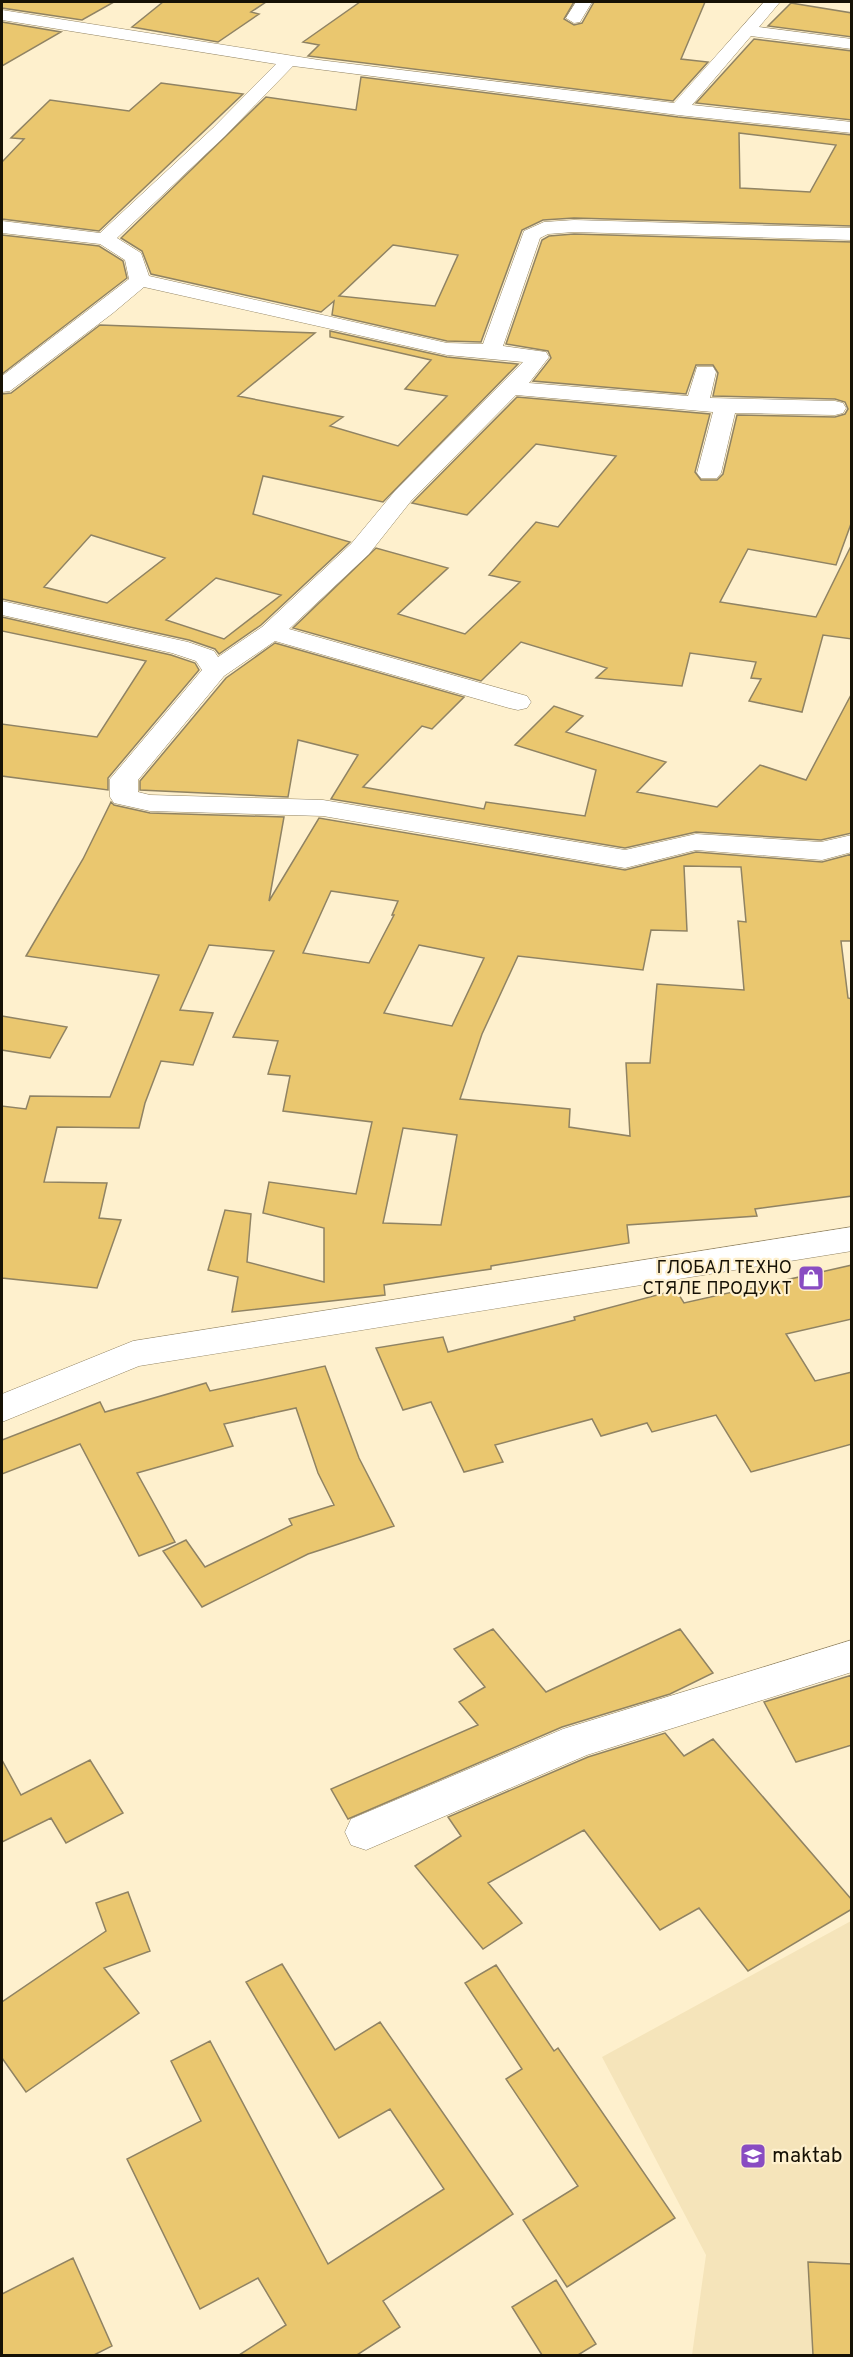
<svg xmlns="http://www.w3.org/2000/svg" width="853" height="2357" viewBox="0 0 853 2357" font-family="Overpass,sans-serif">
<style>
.built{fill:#f5e4ba}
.building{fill:#eac76f;stroke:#908363;stroke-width:1.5;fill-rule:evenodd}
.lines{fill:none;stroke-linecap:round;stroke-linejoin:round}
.minor-casing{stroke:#928464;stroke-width:1}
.major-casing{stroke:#928464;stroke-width:1}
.minor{fill:#fff;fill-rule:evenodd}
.major{fill:#fff;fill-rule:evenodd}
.labels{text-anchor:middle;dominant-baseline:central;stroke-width:4.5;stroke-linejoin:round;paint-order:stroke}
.poi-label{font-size:18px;fill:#161105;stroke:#fef0cd;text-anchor:end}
.near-poi-label{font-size:21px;fill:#161105;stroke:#fef0cd;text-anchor:start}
</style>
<rect width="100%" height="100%" fill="#fef0cd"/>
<path class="built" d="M851,1921V2355H692L706,2255L602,2057Z"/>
<path class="building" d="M2,2H114L82,20L2,8Z
M163,2H266L251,12L259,14L218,42L132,27Z
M360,2H574L564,19L574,25L582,23L594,2H705L681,59L708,62L673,101L308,56L319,45L303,42Z
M791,3L852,13V37L768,26Z
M2,22L61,32L2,66Z
M754,39L852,51V120L696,103Z
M361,77L678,117L852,135V226L574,218L543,220L522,230L481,342L447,341L332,315L334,301L321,312L151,274L142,251L121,238L266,97L356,110ZM739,133L836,145L810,192L740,188ZM393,245L458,255L435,306L339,296Z
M161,83L243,94L99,231L2,219V162L24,139L11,138L50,100L129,111Z
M574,234L852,242V521L836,565L748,549L720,602L816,617L852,544V639L823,635L802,712L749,701L761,679L751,678L756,662L690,653L682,686L596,678L607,668L521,642L481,681L293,628L376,548L448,568L398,614L465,634L520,582L489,575L536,522L558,527L616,456L536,444L467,515L412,503L517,397L710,414L695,472L701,480H717L723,474L737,415L835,417L845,414L848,409L845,402L835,399L713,396L718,373L713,365H696L686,394L533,381L551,358L548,351L506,344L542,240L549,236Z
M2,235L99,246L123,261L127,278L2,374Z
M100,325L315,333L238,396L343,417L330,426L398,446L447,396L405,389L431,360L330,337V331L447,357L518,364L383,502L263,476L253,514L350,542L261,625L219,654L215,649L189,640L2,599V394L11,393ZM91,535L165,558L107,603L44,587ZM216,578L281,595L224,639L166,620Z
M2,617L171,655L195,663L199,670L108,778V790L2,776V724L97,737L146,661L2,631Z
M275,643L464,697L432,729L422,726L363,787L484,809L486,802L585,816L596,770L515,745L554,706L583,716L566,732L666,762L637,792L717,807L760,765L806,780L852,693V833L821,840L696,832L625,848L331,799L358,755L298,740L288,797L140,790V781L226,678Z
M111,802L114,805L150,813L284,817L269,901L319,818L625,870L696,852L822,862L852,854V941H841L848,998L852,999V1196L755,1209L757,1216L627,1225L629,1243L491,1266V1269L384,1285L385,1295L232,1312L238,1277L208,1270L225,1210L251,1214L247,1262L324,1282V1228L263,1213L269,1182L356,1194L372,1122L283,1111L290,1076L268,1074L278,1041L233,1037L274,951L209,945L180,1010L213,1013L193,1065L161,1061L145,1103L139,1128L57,1127L44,1182L107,1183L99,1218L121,1220L97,1288L2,1278V1106L26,1109L30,1096L110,1097L159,975L26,956L83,859ZM684,866L741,867L746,922L738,921L744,990L657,984L650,1063H626L630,1136L569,1127L570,1109L460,1099L482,1034L518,956L643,970L651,930L687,931ZM331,891L398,901L392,915H394L369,963L303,953ZM419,945L484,958L452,1026L384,1013ZM403,1128L457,1135L441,1225L383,1223Z
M2,1016L67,1027L50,1058L2,1050Z
M852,1265V1319L786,1334L815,1381L852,1372V1444L751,1472L716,1415L652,1432L647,1423L601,1436L592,1419L495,1445L503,1462L464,1472L431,1402L403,1410L376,1348L443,1337L448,1352L575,1320L574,1317L676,1290L684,1303Z
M325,1366L359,1458L394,1526L308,1554L202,1607L163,1551L186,1540L205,1567L292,1525L289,1519L334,1505L318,1473L296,1408L224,1424L233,1446L137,1473L175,1542L139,1556L80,1444L2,1474V1440L100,1402L105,1412L206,1383L210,1391Z
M493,1629L546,1692L680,1629L713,1673L670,1694L562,1727L348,1819L331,1789L478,1725L459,1702L485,1687L454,1649Z
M852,1675V1745L796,1762L764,1702Z
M665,1733L684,1756L713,1739L852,1900V1909L748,1971L699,1908L660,1930L584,1830L488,1883L522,1923L483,1949L415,1866L461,1836L448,1817L588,1757Z
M2,1760L21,1795L90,1760L123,1813L66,1843L51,1818L2,1842Z
M128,1892L150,1951L104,1968L139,2013L26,2092L2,2058V2002L106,1931L96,1903Z
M282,1964L335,2050L380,2022L513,2214L383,2301L400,2327L357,2355H239L286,2325L258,2278L200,2309L127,2159L201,2121L171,2061L210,2041L328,2264L444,2189L390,2109L339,2138L246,1982Z
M496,1965L554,2051L558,2048L675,2218L567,2287L523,2220L578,2186L506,2079L522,2069L465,1983Z
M73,2258L112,2346L94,2355H2V2294Z
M808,2262L852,2264V2355H813Z
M556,2280L596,2344L578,2355H542L512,2307Z"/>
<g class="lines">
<defs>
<path id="minor" d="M576,2H592L580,22L574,23L566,18Z
M764,2H780L759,27L852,39V49L751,36L692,105L852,122V133L678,115L293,66L225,136L117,238L141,253L149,276L447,343L483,344L524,231L544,222L574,220L852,228V240L574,232L548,234L540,238L503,346L546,352L549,357L529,383L688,396L697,367H713L716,372L710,398L835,401L843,403L846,408L843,413L835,415L735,413L721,473L717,478H701L697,473L713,412L516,395L411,501L369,554L289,629L527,696L531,702L527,708L518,710L509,708L275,641L224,676L138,780V792L150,795L323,800L625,850L696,834L821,842L852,835V852L822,860L696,850L625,868L323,816L150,811L114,803L110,797V779L202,670L196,661L172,653L2,615V601L188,642L214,651L218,657L262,627L351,544L395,491L523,362L447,355L144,287L113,313L10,391L2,392V376L129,279L125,260L100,244L2,233V221L100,233L213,128L276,64L2,20V10L319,60L674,103Z
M852,1640V1672L587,1755L366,1850L351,1845L345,1832L351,1819L563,1729Z"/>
<path id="major" d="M852,1227V1251L139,1366L2,1422V1394L133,1341Z"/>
</defs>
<use href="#minor" class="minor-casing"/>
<use href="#major" class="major-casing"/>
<use href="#minor" class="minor"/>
<use href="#major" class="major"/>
</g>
<defs>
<symbol id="shop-square" viewBox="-11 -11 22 22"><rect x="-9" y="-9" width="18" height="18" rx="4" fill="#894cc2" stroke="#fef0cd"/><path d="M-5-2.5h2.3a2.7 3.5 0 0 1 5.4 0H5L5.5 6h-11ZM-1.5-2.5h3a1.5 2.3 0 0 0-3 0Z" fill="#fff"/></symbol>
<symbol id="school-square" viewBox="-11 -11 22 22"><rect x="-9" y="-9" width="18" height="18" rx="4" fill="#894cc2" stroke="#fef0cd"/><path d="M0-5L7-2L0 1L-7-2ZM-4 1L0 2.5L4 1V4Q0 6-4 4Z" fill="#fff"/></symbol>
</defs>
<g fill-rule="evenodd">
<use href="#shop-square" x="796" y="1263" width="30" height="30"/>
<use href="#school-square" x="738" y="2141" width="30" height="30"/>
</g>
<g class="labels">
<g class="poi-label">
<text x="792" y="1268">ГЛОБАЛ ТЕХНО<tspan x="792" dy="21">СТЯЛЕ ПРОДУКТ</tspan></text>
</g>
<g class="near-poi-label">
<text x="772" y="2156">maktab</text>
</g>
</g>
<rect width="853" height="2357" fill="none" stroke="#161105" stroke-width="6"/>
</svg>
